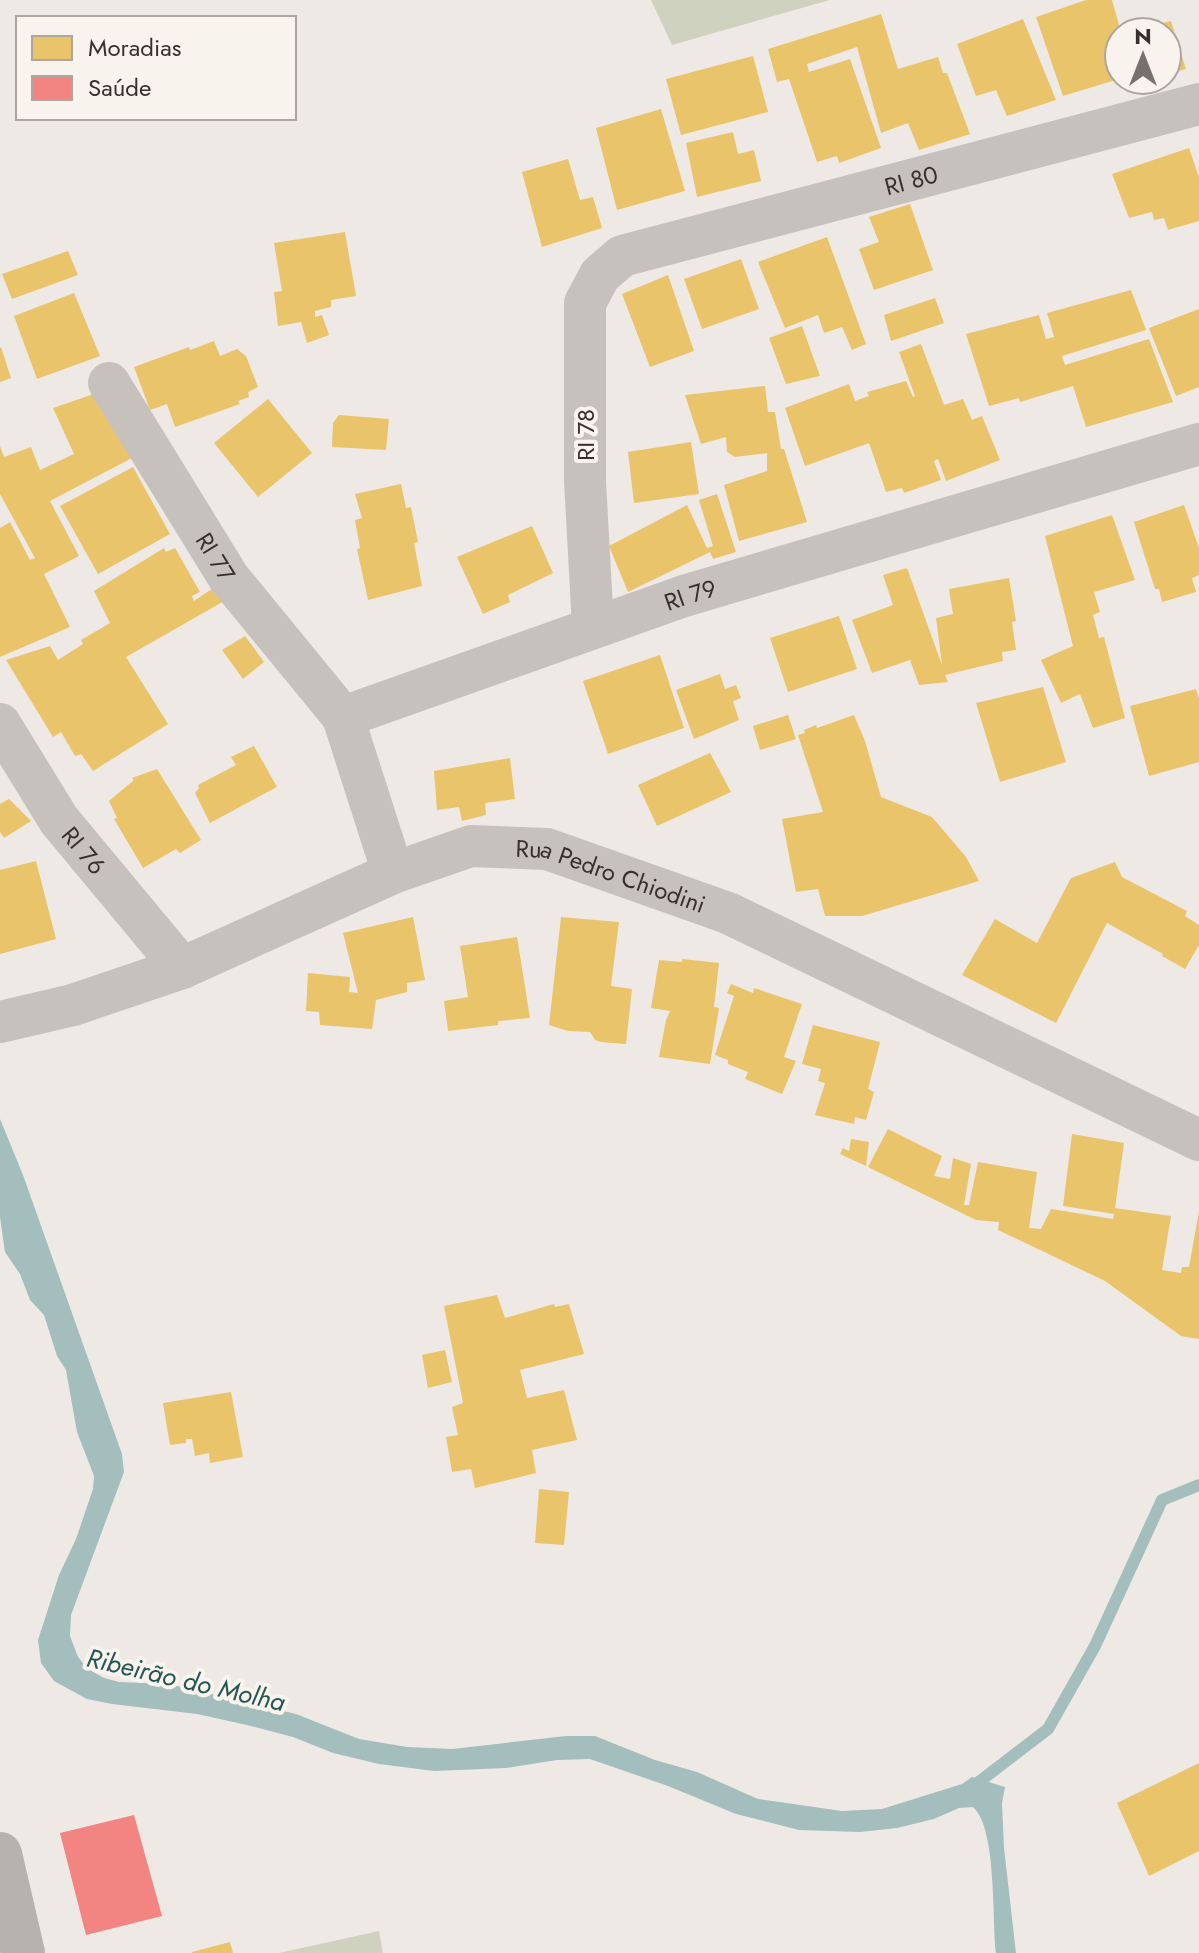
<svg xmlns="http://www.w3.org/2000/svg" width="1199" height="1953" viewBox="0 0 1199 1953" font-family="Jost,sans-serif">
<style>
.green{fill:#d0d2c0}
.water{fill:#a3bebc}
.homes{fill:#e9c46a}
.health{fill:#f28482}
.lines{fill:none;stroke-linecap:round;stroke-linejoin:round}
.stream{stroke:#a3bebc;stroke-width:12}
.street{stroke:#c7c1be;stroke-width:42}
.secondary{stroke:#b8b2ae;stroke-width:44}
.labels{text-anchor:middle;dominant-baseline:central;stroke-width:8;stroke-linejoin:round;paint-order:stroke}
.street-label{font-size:24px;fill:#382f2c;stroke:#f9f3ee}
.water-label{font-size:26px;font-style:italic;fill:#255656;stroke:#f9f3ee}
</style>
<rect width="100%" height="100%" fill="#eee9e5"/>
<path class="green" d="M651,0H830L672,45Z
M379,1931L383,1953H279Z"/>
<path class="water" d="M0,1119L23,1175L122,1454L124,1472L71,1615L70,1636L78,1657L88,1669L104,1678L119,1682L169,1684L296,1714L359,1739L407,1747L452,1749L566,1736H595L655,1760L697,1772L758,1799L842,1811L882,1809L962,1784L972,1777L1005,1787L1002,1803L1004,1848L1016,1953H996C992,1919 997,1828 973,1807L959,1808L934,1819L897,1828L860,1832L799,1830L736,1814L668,1786L590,1759L557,1760L506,1768L434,1771L379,1764L333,1753L293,1737L247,1725L197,1714L112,1704L87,1699L54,1681L41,1663L38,1640L59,1575L76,1539L93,1489L94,1476L77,1432L66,1370L57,1356L44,1315L30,1300L20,1274L5,1252L0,1217Z"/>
<path class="homes" d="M1086,0H1112L1121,32H1119V43L1107,47L1119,79L1063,96L1036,17Z
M881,14L898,69L938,57L943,73H947L970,134L919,150L908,123L881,133L857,47L807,64L809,72L850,59L881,148L839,163L837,156L817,162L789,79L777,82L768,49Z
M1023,19L1056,100L1007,116L996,90L976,96L957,44Z
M1171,21L1186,69L1170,73L1172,78L1167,79V32L1132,31Z
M753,56L768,112L681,135L666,79Z
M661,109L685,191L617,210L596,128Z
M733,132L738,154L754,150L761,181L697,197L686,143Z
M1189,148L1199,177V221L1168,230L1164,218L1154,220L1152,212L1129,218L1112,174Z
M568,159L580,200L593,197L602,228L542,247L522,172Z
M910,204L933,270L874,290L859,249L879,242L869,217Z
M345,232L356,296L331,300V307L315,311V317L322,315L329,335L307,343L301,322L278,326L274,292L282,291L274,243Z
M827,237L866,344L852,350L842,327L824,333L818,315L785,328L758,262Z
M68,251L78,275L12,299L2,274Z
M741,259L759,309L702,329L684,279Z
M668,275L694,351L650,367L622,294Z
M1131,290L1146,330L1062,356L1065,365L1149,339L1173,402L1086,427L1073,386L1020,402L1019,398L989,406L966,334L1039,315L1046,339L1054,337L1047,313Z
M74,293L100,356L37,379L14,316Z
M935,298L944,323L891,341L884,315Z
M1199,309V387L1176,396L1149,328Z
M802,326L820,376L786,384L769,338Z
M214,341L220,356L237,349L246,356L258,387L248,392L249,397L238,401L240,404L175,427L167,404L150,410L134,367L189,347L190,350Z
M921,344L944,405L963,399L972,420L982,416L1000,460L946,481L938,459L934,461L941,480L904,493L902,488L886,492L869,443L805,466L785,408L849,384L855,401L869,396L867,392L906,381L913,397L915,396L899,352Z
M1,347L11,378L0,382V348Z
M765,386L768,412H775L781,449H784L807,522L739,541L724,485L767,471V453L735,457L727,452L726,437L701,444L685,395Z
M94,394L132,458L50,501L79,556L44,574L70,627L0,657V528L10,522L30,560L35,558L0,494V446L4,457L31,447L40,470L74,454L53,408Z
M268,399L312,453L258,497L214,443Z
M339,415L389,419L386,450L332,447L333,423Z
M691,442L699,494L634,503L628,452Z
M133,467L170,534L98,574L60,506Z
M401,484L406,508L411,507L418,542L414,543L422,586L368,600L357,549L360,548L355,520L362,518L355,494Z
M717,494L736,552L713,559L710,552L628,592L609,546L687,505L707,548L713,546L699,500Z
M1184,505L1199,548V575L1192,578L1196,592L1162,602L1159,589H1155L1134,522Z
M1112,515L1135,580L1094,592L1100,612L1093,615L1099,638L1104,637L1125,718L1093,728L1080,694L1061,703L1041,660L1073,646L1045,536Z
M532,526L553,573L508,595L510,602L483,614L457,557Z
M164,548L166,552L175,548L200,592L192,596L194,601L216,586L226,600L126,657L168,724L93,771L81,754L75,756L61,732L53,737L6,660L50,646L58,660L83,644L81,640L110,623L94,591Z
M907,568L942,665L936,618L953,614L949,589L1009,578L1016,621L1012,622L1016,650L1002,652L1003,661L945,675L948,682L919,685L910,660L872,673L852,620L893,605L883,575Z
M839,616L857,669L788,692L770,638Z
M245,636L264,662L243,679L222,650Z
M660,655L684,728L608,754L583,681Z
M720,674L725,689L736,685L741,698L733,701L739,720L694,739L676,690Z
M1043,687L1066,762L1000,782L976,703Z
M1196,689L1199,699V762L1149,776L1130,706Z
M788,715L796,739L760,750L753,726Z
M854,715L865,741L881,797L932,817L966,857L979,881L862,916H825L818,889L796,892L782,819L823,812L798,735L805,733L804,730L816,725L817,728Z
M254,746L277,787L210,823L195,793L199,788L198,785L236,765L231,757Z
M710,753L731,792L657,826L638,785Z
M510,758L515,799L485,803L486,815L462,821L459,807L437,810L434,771Z
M157,769L201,840L180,853L176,849L143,868L114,819L117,818L109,801L134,780L132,778Z
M9,799L31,821L4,838L0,832V804Z
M36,861L56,939L0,954V870Z
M1115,862L1122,877L1187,911L1185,916L1199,925V945L1185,969L1162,956L1163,954L1107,923L1056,1023L962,975L995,919L1037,943L1071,878Z
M413,917L425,980L407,983V992L376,1000L372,1029L320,1025L319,1012L306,1011L308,973L350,977L349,992L358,993L343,933Z
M561,917L619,922L611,986L632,989L626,1044L601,1042L595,1040L590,1032L568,1031L549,1025Z
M517,937L530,1018L498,1021V1025L448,1031L444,1001L468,997L460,946Z
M682,959L719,963L714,1007L719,1008L710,1064L659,1057L666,1020L670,1011L651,1008L659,960L682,962Z
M731,984L753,993L754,988L802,1004L784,1057L796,1061L782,1094L745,1079L748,1072L728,1064V1060L715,1055L734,996L727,993Z
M813,1025L880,1042L868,1089L874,1092L866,1120L855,1117L854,1124L815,1115L825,1083L818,1081L821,1069L802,1064Z
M888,1129L942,1156L934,1176L950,1179L953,1158L971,1164L964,1205H969L978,1162L1037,1172L1029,1228L1041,1229L1051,1209L1113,1219L1114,1214L1063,1206L1072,1134L1124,1143L1115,1208L1171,1216L1162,1270L1181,1273L1182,1267H1189L1199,1211V1339L1181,1336L1105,1281L998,1230L999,1222L976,1220L868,1167Z
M851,1139L869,1142L866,1166L840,1154L843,1148L849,1151Z
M497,1295L505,1318L554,1304L555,1307L569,1304L584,1354L520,1370L527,1398L564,1390L577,1440L532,1450L536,1473L475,1488L471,1469L452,1472L446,1437L458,1435L452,1407L463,1403L444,1306Z
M445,1350L452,1382L428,1388L422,1355Z
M231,1392L243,1457L210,1463L209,1453L195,1456L192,1439H186V1443L170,1445L163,1403Z
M539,1489L569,1492L564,1545L535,1543Z
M1199,1763V1851L1149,1876L1117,1803Z
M230,1942L233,1953H192V1952Z"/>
<path class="health" d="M134,1815L162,1916L86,1935L60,1833Z"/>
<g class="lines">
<path class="stream" d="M971,1788L1048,1729L1095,1646L1162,1500L1199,1485"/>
<g class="street">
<path id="s1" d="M109,383L229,578L343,717"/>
<path id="s2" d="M593,627L585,481V303L600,275L622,256L1199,104"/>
<path id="s3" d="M0,724L59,820L182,968"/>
<path id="s4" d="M393,873L343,717L684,596L1199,444"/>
<path id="s5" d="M0,1022L73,1005L182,968L393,873L471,846L547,849L728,913L1199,1140"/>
</g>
<path class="secondary" d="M0,1854L23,1953"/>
</g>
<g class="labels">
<g class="street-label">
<text stroke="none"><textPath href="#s2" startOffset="684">RI 80</textPath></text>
<text transform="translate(585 435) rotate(-90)">RI 78</text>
<text stroke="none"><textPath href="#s1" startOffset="204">RI 77</textPath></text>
<text stroke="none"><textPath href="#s4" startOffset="532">RI 79</textPath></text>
<text stroke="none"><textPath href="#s3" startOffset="152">RI 76</textPath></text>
<text stroke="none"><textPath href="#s5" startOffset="648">Rua Pedro Chiodini</textPath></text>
</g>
<g class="water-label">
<text transform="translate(186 1680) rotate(13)">Ribeirão do Molha</text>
</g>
</g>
<rect x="16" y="16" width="280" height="104" fill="#f9f3ee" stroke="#aca5a0" stroke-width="2"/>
<rect x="32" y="36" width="40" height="24" fill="#e9c46a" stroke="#aca5a0" stroke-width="2"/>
<text x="88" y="56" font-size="24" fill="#382f2c">Moradias</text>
<rect x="32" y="76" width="40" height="24" fill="#f28482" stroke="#aca5a0" stroke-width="2"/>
<text x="88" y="96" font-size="24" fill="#382f2c">Saúde</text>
<g transform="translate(1143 56)"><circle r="38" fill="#f9f3ee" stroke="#aca5a0" stroke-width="2"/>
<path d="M0-6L14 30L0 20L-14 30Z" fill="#78706d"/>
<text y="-12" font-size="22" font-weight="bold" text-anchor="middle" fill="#382f2c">N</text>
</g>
</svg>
